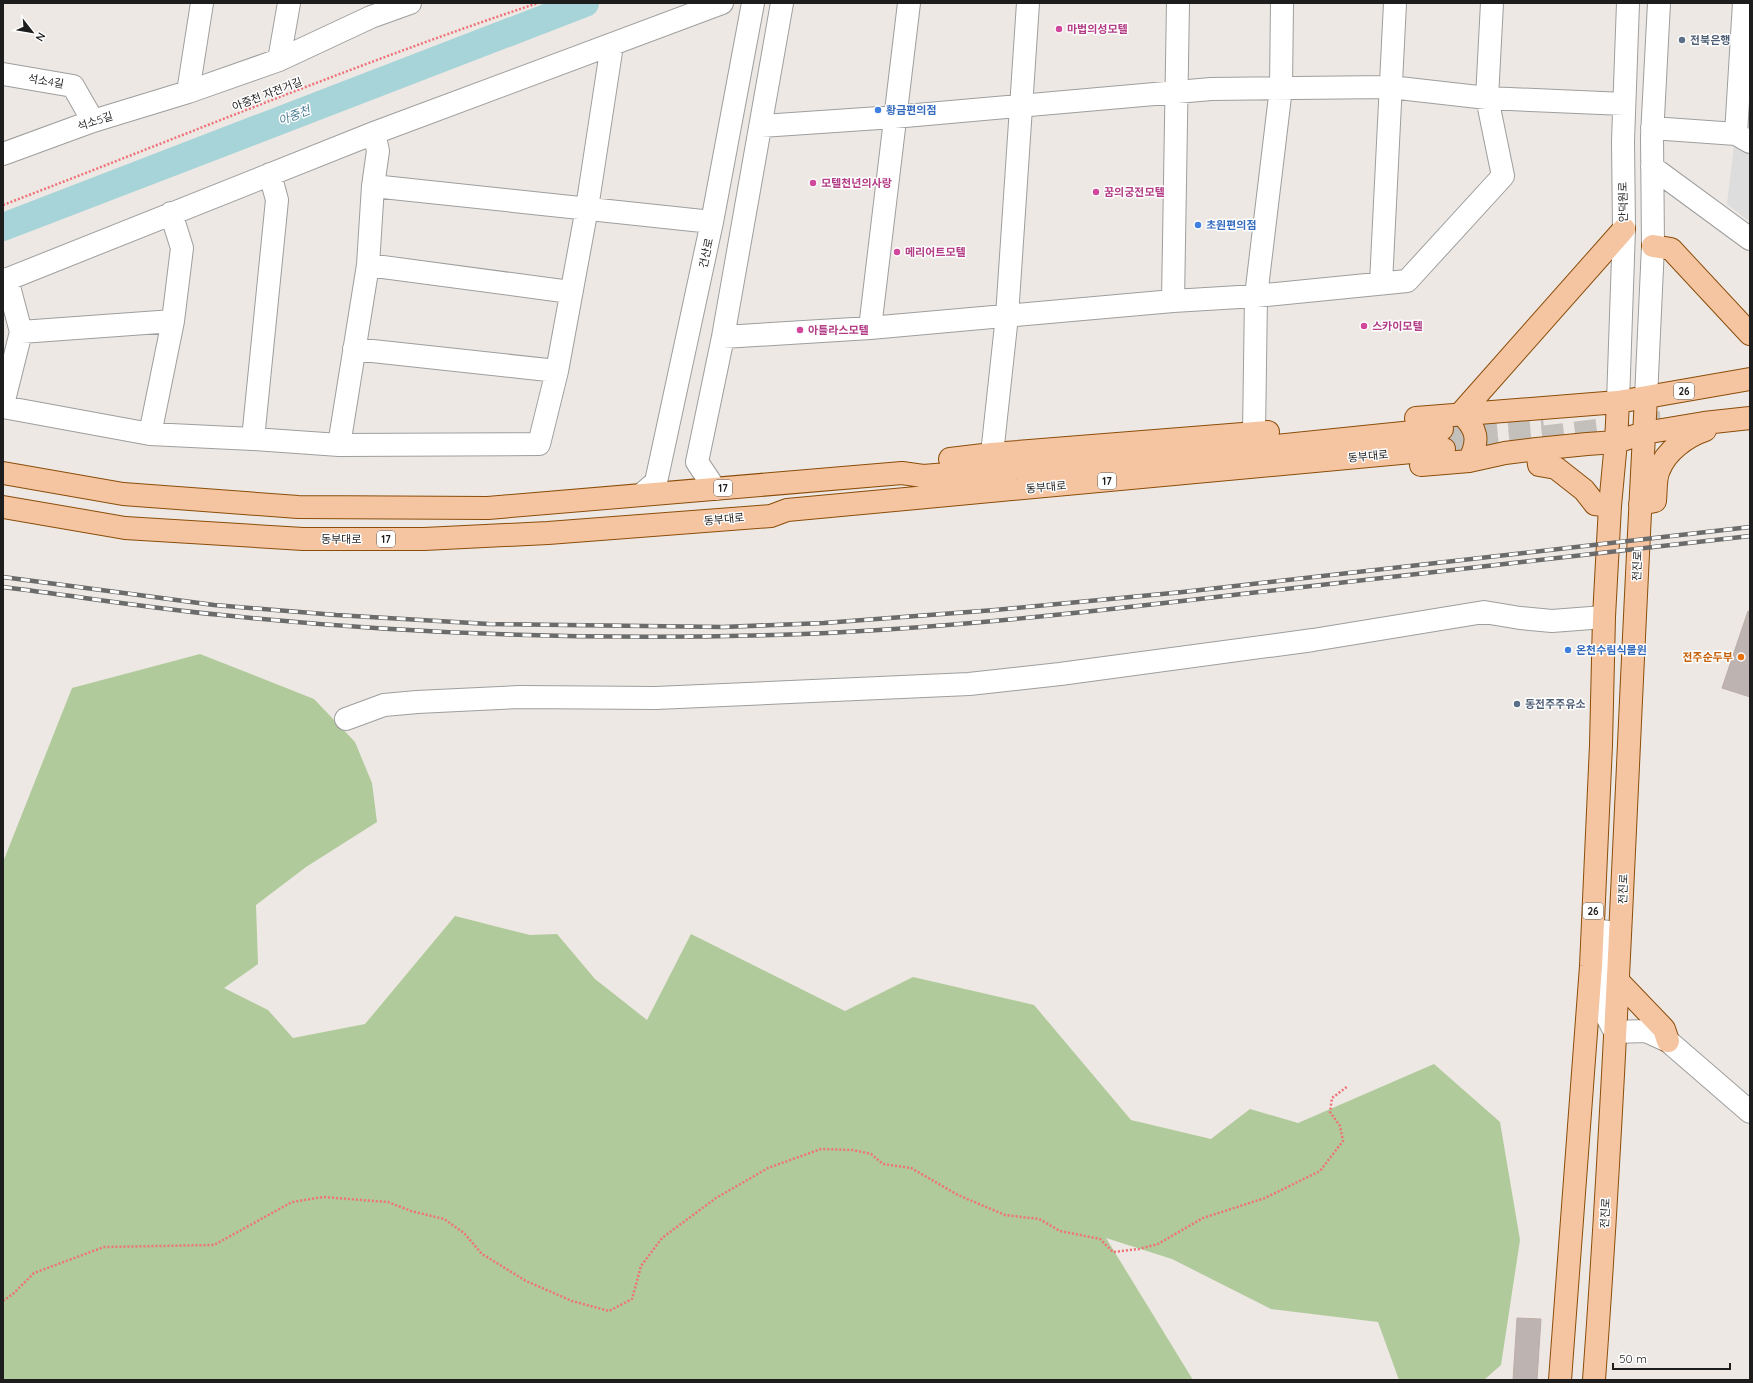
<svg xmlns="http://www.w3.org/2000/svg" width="1753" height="1383" viewBox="0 0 1753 1383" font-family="Quicksand,'Noto Sans KR',sans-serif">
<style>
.forest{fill:#b0ca9b}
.parking{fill:#ddd}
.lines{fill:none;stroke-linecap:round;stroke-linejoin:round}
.river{stroke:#a6d4d8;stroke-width:28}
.building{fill:#bdb3b0;stroke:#beada7}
.major-tunnel{stroke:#c3bfbb;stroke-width:22;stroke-dasharray:22 11;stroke-linecap:butt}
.minor-casing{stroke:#9e9e9e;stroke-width:24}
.major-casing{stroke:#8b4d0a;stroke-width:24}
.path{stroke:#ef7278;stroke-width:2.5;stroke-dasharray:2 2;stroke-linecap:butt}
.minor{stroke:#fff;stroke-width:22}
.major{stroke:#f5c4a1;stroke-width:22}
.rail-casing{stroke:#6b6b6b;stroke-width:4.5}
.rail{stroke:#fff;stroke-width:3;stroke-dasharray:9;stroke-linecap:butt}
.hotel-dot{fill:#d1479c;stroke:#fff;stroke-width:1.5}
.service-dot{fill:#5c6f8a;stroke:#fff;stroke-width:1.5}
.shop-dot{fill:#3f7fe0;stroke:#fff;stroke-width:1.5}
.food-dot{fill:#e8710a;stroke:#fff;stroke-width:1.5}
.labels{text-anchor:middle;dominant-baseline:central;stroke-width:3;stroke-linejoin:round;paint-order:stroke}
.shield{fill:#fff;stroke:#616161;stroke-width:1}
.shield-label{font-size:10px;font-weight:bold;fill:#1d1d1d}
.hotel-label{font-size:11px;font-weight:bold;fill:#b23c85;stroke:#fff;text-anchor:start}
.service-label{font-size:11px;font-weight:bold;fill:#4e5e75;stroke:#fff;text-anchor:start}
.street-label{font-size:11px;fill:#1d1d1d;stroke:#fff}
.shop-label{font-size:11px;font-weight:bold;fill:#366cbe;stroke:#fff;text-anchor:start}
.food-label{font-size:11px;font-weight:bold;fill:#c56008;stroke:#fff;text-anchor:end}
.water-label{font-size:12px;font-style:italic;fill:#4a7c96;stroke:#fff}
</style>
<rect width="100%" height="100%" fill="#ede8e3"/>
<path class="forest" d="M200,654L314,699L355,742L372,783L377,822L306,867L256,905L258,964L224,988L268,1010L293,1038L365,1024L455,916L530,935L557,934L595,979L647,1020L691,934L845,1011L913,977L1034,1005L1131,1120L1211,1139L1250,1109L1298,1123L1434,1064L1500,1122L1520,1240L1501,1365L1484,1380H1399L1378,1322L1271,1309L1172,1259L1106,1238L1193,1380H3V862L72,688Z"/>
<path class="parking" d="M1734,145L1750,153V222L1727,204Z"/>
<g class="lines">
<path class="river" d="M3,227L585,3"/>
</g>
<path class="building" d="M1748,611L1750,612V697L1722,688Z
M1517,1318L1541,1319L1537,1380H1513Z"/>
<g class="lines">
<path class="major-tunnel" d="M1442,429L1543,418
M1444,449L1661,422"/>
<defs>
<path id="minor" d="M279,60L289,3
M3,74L73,86L93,121
M188,92L202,3
M761,126L894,117L1211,89L1390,87L1487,98L1624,104
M1652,128L1736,134L1750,142
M1736,134L1744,3
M3,154L93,121L188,92L279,60L371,17L410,3
M1652,167L1750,239
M373,186L712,222
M368,265L570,292
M3,281L374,133L722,3
M1381,283L1395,3
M1173,301L1178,3
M870,328L909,3
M21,332L173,321
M723,337L870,328L1173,301L1256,296L1407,281L1503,176L1487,98L1492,3
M354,349L557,371
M1646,398L1653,246L1652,136L1659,3
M1618,402L1624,229L1623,141L1628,3
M3,404L21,332L7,279
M3,407L150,434L253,439L339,445L539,444L557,371L587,208L612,45
M1254,433L1256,296L1281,88L1282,3
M150,434L173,321L182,248L171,213
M253,439L277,200L270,174
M339,445L368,265L373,186L378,151L374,133
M992,454L1007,316L1028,3
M715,489L697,462L723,337L782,3
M641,495L656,482L712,222L753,3
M346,719L384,705L417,702L520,697L656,698L969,684L1060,674L1313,640L1484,612L1520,618L1552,621L1604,617
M1593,930L1608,932L1604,1011L1615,1032L1646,1031L1668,1041L1750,1112"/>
<path id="major" d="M1653,246L1671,249L1750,334
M1461,413L1624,229
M1461,413C1477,429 1480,440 1469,461
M1416,418L1618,402L1750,379
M1537,449L1539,465L1556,468L1584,490L1595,504L1610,506
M950,459L992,454L1268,432
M1421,465L1469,461L1505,453L1537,449L1587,444L1616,442L1644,433L1704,423L1750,418
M3,473L123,494L298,507L488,508L902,473L923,476L1196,454L1442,429
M1640,504L1655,501C1656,492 1655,478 1659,470C1666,451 1687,436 1705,430V427
M3,507L125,528L303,539H424L548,533L771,516L787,510L1444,449
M1619,982L1664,1029L1668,1041
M1560,1380L1591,966L1601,745L1604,617L1610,506L1616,442L1618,402
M1594,1380C1618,1053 1628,725 1646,398"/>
</defs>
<use href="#minor" class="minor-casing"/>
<use href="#major" class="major-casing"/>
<path class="path" d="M3,205C181,137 357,63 538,3
M3,1301L14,1293L34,1273L104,1247L214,1245L292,1202L323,1197L388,1202L411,1211L444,1219L464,1233L482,1254L526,1281L572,1301L609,1311L632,1299L641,1266L662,1238L716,1198L768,1168L821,1149L853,1150L871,1154L883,1164L911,1168L958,1195L1005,1215L1039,1219L1060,1231L1100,1239L1113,1252L1139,1249L1158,1244L1203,1218L1265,1198L1320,1171L1343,1141L1340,1126L1330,1112L1332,1098L1348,1086"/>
<use href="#minor" class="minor"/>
<use href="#major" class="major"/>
<defs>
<path id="rail" d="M3,577L214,605L336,615L489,624L723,627L824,623L995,610L1183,592L1750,527
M3,587C76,596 148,608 222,615C414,635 609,641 803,634C947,628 1090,612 1233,595C1405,576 1578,555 1750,536"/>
</defs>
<use href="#rail" class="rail-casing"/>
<use href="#rail" class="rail"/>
</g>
<g class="hotel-dot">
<circle cx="1059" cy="29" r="4"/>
<circle cx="813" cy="183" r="4"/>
<circle cx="1096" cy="192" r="4"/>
<circle cx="897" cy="252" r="4"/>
<circle cx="1364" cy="326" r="4"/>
<circle cx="800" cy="330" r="4"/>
</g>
<g class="service-dot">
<circle cx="1682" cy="40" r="4"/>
<circle cx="1517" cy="704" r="4"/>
</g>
<g class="shop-dot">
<circle cx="878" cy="110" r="4"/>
<circle cx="1198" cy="225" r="4"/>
<circle cx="1568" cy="650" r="4"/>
</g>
<circle class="food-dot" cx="1741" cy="657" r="4"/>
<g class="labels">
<g class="shield">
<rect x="1674" y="383" width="20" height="16" rx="3"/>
<rect x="1098" y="473" width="18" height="16" rx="3"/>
<rect x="714" y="480" width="18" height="16" rx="3"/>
<rect x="377" y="531" width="18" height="16" rx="3"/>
<rect x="1583" y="903" width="20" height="16" rx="3"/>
</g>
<g class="shield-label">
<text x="1684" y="391">26</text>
<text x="1107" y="481">17</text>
<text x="723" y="488">17</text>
<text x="386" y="539">17</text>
<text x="1593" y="911">26</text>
</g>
<g class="hotel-label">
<text x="1067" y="29">마법의성모텔</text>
<text x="821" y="183">모텔천년의사랑</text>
<text x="1104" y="192">꿈의궁전모텔</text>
<text x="905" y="252">메리어트모텔</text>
<text x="1372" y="326">스카이모텔</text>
<text x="808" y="330">아틀라스모텔</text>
</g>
<g class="service-label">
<text x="1690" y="40">전북은행</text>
<text x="1525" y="704">동전주주유소</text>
</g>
<g class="street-label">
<text transform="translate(46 81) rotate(9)">석소4길</text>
<text transform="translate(267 94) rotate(-21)">아중천 자전거길</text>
<text transform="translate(95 121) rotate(-18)">석소5길</text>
<text transform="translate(1623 202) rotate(-91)">안덕원로</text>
<text transform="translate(706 253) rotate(-78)">건산로</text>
<text transform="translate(1368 456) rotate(-6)">동부대로</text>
<text transform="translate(1046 487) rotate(-5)">동부대로</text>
<text transform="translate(724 519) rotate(-6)">동부대로</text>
<text x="341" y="539">동부대로</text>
<text transform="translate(1637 566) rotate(-88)">전진로</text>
<text transform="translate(1623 889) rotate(-88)">전진로</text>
<text transform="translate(1605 1213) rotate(-87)">전진로</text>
</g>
<g class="shop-label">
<text x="886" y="110">황금편의점</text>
<text x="1206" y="225">초원편의점</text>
<text x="1576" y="650">온천수림식물원</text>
</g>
<g class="food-label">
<text x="1733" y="657">전주순두부</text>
</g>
<g class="water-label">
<text transform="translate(294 115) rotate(-21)">아중천</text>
</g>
</g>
<rect width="1753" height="1383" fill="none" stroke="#1d1d1d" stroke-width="8"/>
<g transform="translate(32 32) rotate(121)" stroke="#ffffff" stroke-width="3" paint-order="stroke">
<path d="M0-3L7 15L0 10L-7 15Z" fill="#1d1d1d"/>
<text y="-6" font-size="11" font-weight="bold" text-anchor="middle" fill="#1d1d1d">N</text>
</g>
<path d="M1613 1363v6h117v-6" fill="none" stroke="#1d1d1d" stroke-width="2"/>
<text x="1619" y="1363" font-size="12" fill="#1d1d1d" stroke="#ffffff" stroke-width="3" paint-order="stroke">50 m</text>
</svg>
